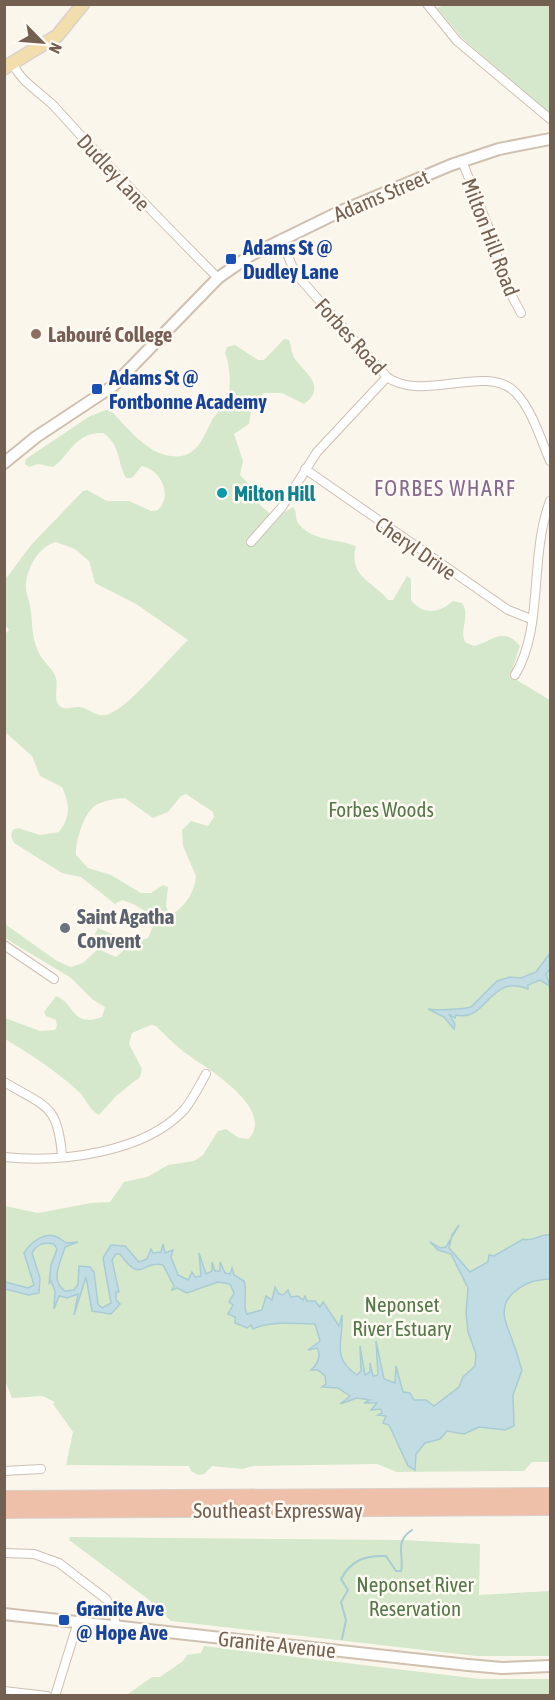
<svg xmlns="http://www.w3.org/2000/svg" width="555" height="1700" viewBox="0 0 555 1700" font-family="'Asap Condensed',sans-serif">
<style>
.green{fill:#d5e8cb;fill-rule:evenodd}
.water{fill:#c2dce3;stroke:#a9cbd4;stroke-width:1.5}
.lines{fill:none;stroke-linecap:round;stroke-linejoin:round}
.stream{stroke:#a9cbd4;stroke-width:2}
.minor-casing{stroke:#cdbfb3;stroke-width:10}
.secondary-casing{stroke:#cfc0b0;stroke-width:14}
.primary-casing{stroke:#d8d2ce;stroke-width:15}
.motorway-casing{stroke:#d8d2ce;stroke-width:16}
.minor{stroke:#fff;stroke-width:8}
.secondary{stroke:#fff;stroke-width:10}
.primary{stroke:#f2ddac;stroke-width:12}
.motorway{stroke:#eec0aa;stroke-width:14}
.transit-dot{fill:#1a4fb4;stroke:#fefaf3;stroke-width:2}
.education-dot{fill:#8d6e63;stroke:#fefaf3;stroke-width:2}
.culture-dot{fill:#0f9aa8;stroke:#fefaf3;stroke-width:2}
.worship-dot{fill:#6b7280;stroke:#fefaf3;stroke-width:2}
.labels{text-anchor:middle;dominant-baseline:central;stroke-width:5;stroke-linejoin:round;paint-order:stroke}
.street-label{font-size:21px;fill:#746051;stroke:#fefaf3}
.transit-label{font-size:21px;font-weight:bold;fill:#164399;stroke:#fefaf3;text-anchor:start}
.education-label{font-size:21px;font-weight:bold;fill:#785e54;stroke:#fefaf3;text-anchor:start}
.culture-label{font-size:21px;font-weight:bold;fill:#0d838f;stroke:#fefaf3;text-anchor:start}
.park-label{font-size:21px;fill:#54784a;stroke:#fefaf3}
.worship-label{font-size:21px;font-weight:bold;fill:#5b616d;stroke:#fefaf3;text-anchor:start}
.neighbourhood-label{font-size:22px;letter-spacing:1.5px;fill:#85698f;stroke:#fefaf3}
</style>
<rect width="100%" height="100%" fill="#fbf6ec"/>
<path class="green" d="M447,4L550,5V114L462,38L437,8Z
M284,339L289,340C291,345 291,350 293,355C297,368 331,384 304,404L282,393H264L252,405L249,424L234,434L243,461L240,475L251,486L260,505L275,518L293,507C298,513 294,518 299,524C312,541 338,539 356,546C348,577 373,581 388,600H393L407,576L411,579V600C424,616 439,613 453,601L462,603C471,615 459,629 465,642L474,646C492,642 503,625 520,646L510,676L550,700V1462H532L524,1471L397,1472L377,1464L254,1466L242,1469L212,1466L204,1474L198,1475L191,1471L189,1466L66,1465L73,1432L53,1404L55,1402L42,1396L12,1398L4,1378L5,1206L38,1213L91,1203L110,1202L124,1182L147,1177L168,1165L194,1161L203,1155L218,1131L226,1129L239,1138L249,1139C276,1107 204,1067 184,1052C174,1044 165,1035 156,1026L151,1025L132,1033L129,1044L142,1069L140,1077L116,1096L99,1115C89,1110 86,1098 78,1091C55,1070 30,1054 5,1039V1018L40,1031L55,1030L57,1026L56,1020L46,1016L44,1012L56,996C76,1004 71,1028 102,1017L105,1007L92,999L71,978L5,938V924L57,961L71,967L83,963L98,949L116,957L132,943L148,938L154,924C150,912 134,903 122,900L115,904L81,877L62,873L14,843L11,836L13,830L18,828L40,835L59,832C71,815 70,806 62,787L40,776L32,756L5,732L4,635L9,630L5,625V580L31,545L83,491L87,490L107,501H129L151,511L158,510C173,496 161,470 142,466L132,478H126C117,462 121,445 103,433C74,432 69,457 53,467L38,464L29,467L25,464L26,459L90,416L109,409C126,425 145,453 171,456C196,460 203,438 212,420C216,413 223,409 226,402C232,391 230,363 225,353L227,347L235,345L258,360H264ZM56,542L75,549L89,561L95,583L136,604L188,640C170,657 130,706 109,714C97,719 90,708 79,707C72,706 63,712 58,704C54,698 58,685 56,678C52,667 42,661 38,651C31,636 33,622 30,606C29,599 25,592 26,584C27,568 39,546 56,542ZM186,794L213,812L214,817L208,826L191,821L182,830L183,846L196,876C195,891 186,905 174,913L168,911L166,906L168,887L163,885L151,893H141L111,875L88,868L76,855C75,842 84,812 96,805C103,801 117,798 125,798L153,818L168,812L181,796Z
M98,928L119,937L115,947L93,938Z
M70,1537L402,1540L480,1544L479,1595L550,1591V1656H476L171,1621L148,1599L69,1540Z
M204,1646L480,1679H550V1696H125L152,1677H160L183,1661L187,1655L201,1653Z"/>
<path class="water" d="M550,953V969L546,974L550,986L540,980L528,985V989C489,973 487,1023 456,1015L455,1018L449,1014L455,1024L454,1029L444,1017L428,1009C435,1011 464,1009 471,1007L497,981L510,977L521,978L536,972Z
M459,1225L452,1235L449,1248L470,1272L488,1262L489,1255L494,1256L523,1239C532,1243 541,1233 550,1235V1279C534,1280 526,1282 513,1293C495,1310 509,1328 515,1348C518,1355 519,1363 522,1370L513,1395L514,1426L505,1430L479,1427L464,1434L447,1431L440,1439L425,1443L416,1454L415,1470L408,1466L389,1425L383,1423L386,1416L378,1415L382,1413L381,1409L371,1410L377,1403H364L370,1400L357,1398L340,1404L350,1396L338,1388L322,1387L326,1384L325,1376L318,1370H311C317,1365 322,1356 317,1348L308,1350L320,1341L315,1324C298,1324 270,1320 253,1329L251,1325L247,1328L235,1323V1317L228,1314L233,1305L229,1302L234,1293L230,1284L218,1282L187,1293L177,1288L172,1290L174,1286L163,1265C141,1260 142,1285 120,1254H116L112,1260L119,1292H116V1300L120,1304L111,1314L92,1311L86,1277L74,1315L78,1294L67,1298L59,1296L54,1309L55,1291L51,1281L49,1284L51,1265L57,1249L54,1244C45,1242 36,1244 32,1253L40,1278L39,1293L29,1295L5,1289V1282L28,1288L34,1285L24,1253C31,1242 46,1230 59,1238C62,1240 64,1242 67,1243L78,1242L65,1247C61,1262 49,1280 65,1291L74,1290L78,1284L79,1266L90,1267L94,1272L98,1304L102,1308L111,1303L103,1258L111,1245L125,1246L139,1262L147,1259L151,1249L153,1253L161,1252L163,1244L165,1253L173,1250L171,1257L178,1275L188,1280L192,1272L195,1277L201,1276L199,1253L206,1274L212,1271V1262L215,1271H220V1262L225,1273L230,1274L232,1268L234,1275L244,1281C248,1292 242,1305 247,1314L262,1310L266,1296L272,1300L275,1287L279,1294L283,1295L288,1290L291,1297L298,1296L303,1300L305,1296L307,1301H315L320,1307L323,1302L339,1326L342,1315C344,1340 330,1357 357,1375L361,1371L360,1346L365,1375L370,1372V1363L373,1376L378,1375L376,1341L384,1379L395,1383L396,1366L403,1392L410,1393L414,1400H426L434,1406L459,1387L463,1377L475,1366L476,1354L468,1332L466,1313L468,1288L451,1254L438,1250L430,1242L440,1248L446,1247Z"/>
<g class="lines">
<path class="stream" d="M342,1639L346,1620L341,1602L348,1590L341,1579C351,1560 366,1555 386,1556L396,1571H401C405,1557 393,1542 412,1530"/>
<defs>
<path id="minor" d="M427,4L457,41L550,119
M13,64C21,82 40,92 54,106C107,165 162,222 218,278
M462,161L488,226L505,283L521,313
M281,239L295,273L387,377C423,403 486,363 515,392C532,409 541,440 550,461
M305,469L508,610L531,619
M251,542L282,507L317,452L387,377
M515,675C544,628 529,556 550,501
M4,945L54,979
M4,1082C46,1107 58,1104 62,1156
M4,1157C60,1163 144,1153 184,1110C193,1099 199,1086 206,1074
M4,1471L41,1469
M4,1553L34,1554L59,1563L106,1599L113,1610L116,1626
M4,1691L47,1696
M55,1696L78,1622"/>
<path id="secondary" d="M4,463L36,437L113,386L218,278L251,255L339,212L451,165L499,149L550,139
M4,1614L468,1665L502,1668L550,1666"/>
<path id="primary" d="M4,68L57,36L83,4"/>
<path id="motorway" d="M4,1498L550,1495
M4,1511L550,1508"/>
</defs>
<use href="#minor" class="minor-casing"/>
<use href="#secondary" class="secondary-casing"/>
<use href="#primary" class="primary-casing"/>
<use href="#motorway" class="motorway-casing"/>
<use href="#minor" class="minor"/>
<use href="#secondary" class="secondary"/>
<use href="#primary" class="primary"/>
<use href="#motorway" class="motorway"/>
</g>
<g class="transit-dot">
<rect x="225" y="253" width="12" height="12" rx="3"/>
<rect x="91" y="383" width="12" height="12" rx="3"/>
<rect x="58" y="1614" width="12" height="12" rx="3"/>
</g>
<circle class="education-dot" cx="36" cy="334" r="6"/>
<circle class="culture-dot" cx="222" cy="493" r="6"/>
<circle class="worship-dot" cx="65" cy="928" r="6"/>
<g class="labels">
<g class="street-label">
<text transform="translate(114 172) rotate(47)">Dudley Lane</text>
<text transform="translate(381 195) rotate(-23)">Adams Street</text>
<text transform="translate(491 237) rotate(69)">Milton Hill Road</text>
<text transform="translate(351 336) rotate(48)">Forbes Road</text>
<text transform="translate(416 548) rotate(35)">Cheryl Drive</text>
<text x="278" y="1510">Southeast Expressway</text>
<text transform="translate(277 1644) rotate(6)">Granite Avenue</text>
</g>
<g class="transit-label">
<text x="243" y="247">Adams St @<tspan x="243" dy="24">Dudley Lane</tspan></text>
<text x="109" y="377">Adams St @<tspan x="109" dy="24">Fontbonne Academy</tspan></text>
<text x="76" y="1608">Granite Ave<tspan x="76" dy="24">@ Hope Ave</tspan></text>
</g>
<g class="education-label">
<text x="48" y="334">Labouré College</text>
</g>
<g class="culture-label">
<text x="234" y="493">Milton Hill</text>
</g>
<g class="park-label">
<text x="381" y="809">Forbes Woods</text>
<text x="402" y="1304">Neponset<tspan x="402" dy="24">River Estuary</tspan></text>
<text x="415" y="1584">Neponset River<tspan x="415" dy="24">Reservation</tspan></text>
</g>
<g class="worship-label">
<text x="77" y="916">Saint Agatha<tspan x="77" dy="24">Convent</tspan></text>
</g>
<g class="neighbourhood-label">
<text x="445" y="488">FORBES WHARF</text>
</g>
</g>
<rect width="555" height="1700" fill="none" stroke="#746051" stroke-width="12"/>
<g transform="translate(42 42) rotate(115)" stroke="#fefaf3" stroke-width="4.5" paint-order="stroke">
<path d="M0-4.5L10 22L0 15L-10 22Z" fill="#746051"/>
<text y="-9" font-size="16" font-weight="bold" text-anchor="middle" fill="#746051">N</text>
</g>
</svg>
